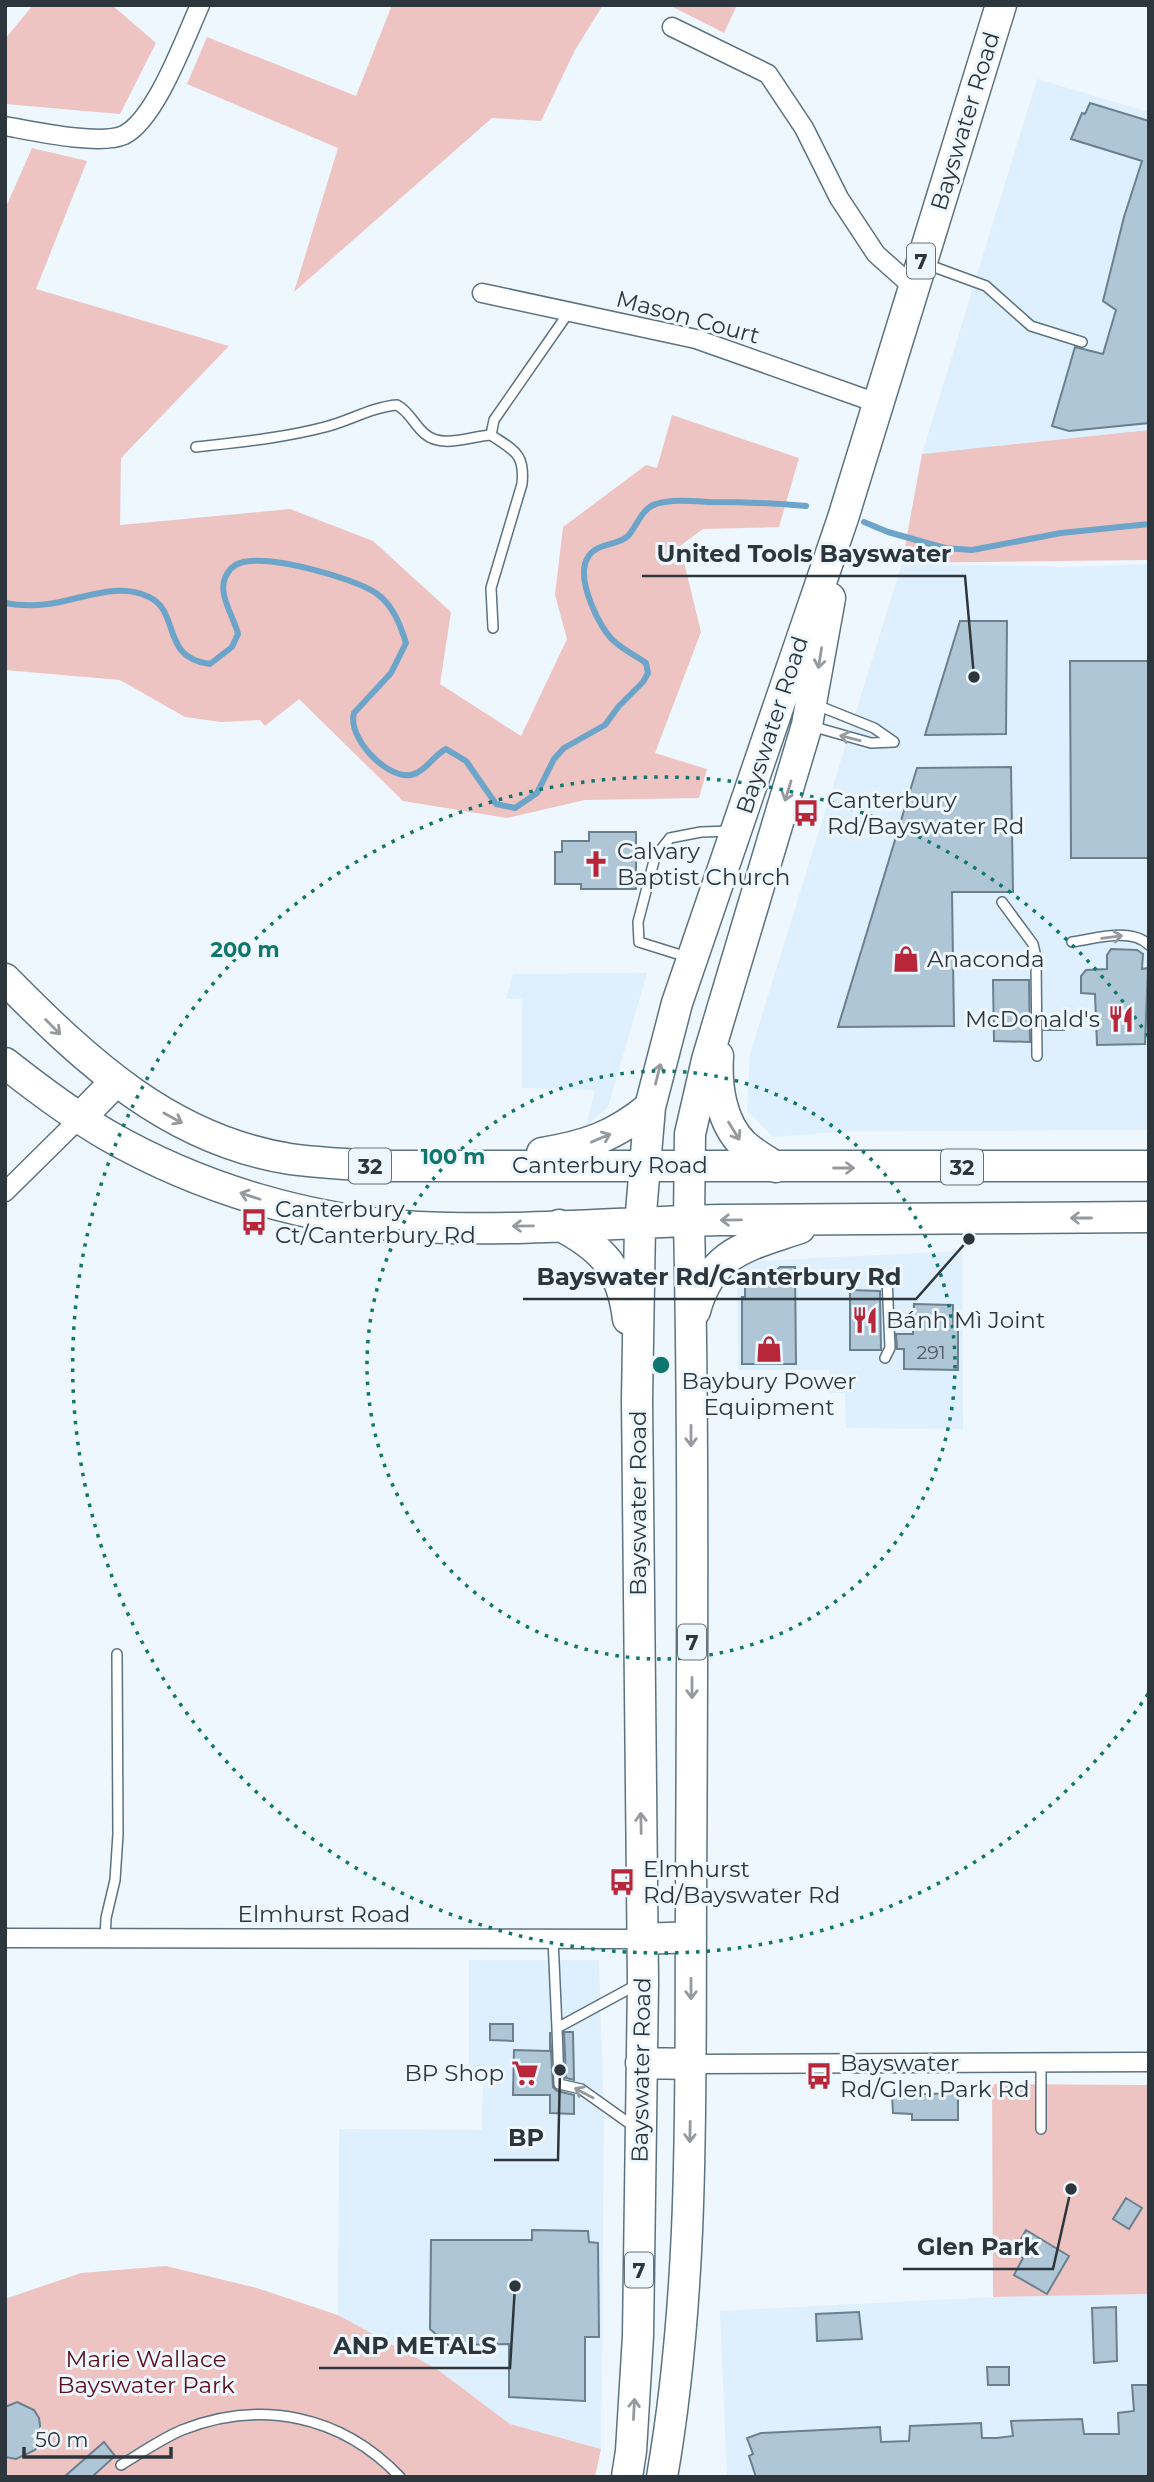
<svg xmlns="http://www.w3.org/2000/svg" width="1154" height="2482" viewBox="0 0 1154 2482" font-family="Montserrat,sans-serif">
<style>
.built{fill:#def0fd}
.green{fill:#eec4c3}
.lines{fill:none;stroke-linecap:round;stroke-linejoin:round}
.stream{stroke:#6da4c9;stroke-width:6}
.building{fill:#afc6d6;stroke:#6a808e;stroke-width:2}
.lane-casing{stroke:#5d7281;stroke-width:12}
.street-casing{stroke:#5d7281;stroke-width:21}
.primary-casing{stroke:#5d7281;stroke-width:33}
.lane{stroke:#fff;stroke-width:9}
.street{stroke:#fff;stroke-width:18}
.primary{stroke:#fff;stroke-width:30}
.oneway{stroke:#969a9e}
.ring{fill:none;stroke:#0f766e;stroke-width:3.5;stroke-dasharray:3.5 7}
.labels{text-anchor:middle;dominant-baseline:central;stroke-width:6;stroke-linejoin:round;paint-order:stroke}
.number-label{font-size:19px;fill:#4e5a63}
.shield{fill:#eef7fe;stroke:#677077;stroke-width:2}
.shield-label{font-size:21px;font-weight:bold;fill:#2d363d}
.street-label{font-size:23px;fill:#2d363d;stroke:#eef7fe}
.poi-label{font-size:23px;fill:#2d363d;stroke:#eef7fe;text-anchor:start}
.park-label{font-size:23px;fill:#5c0e18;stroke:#eef7fe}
.centre{fill:#0f766e;stroke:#eef7fe;stroke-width:3.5}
.ring-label{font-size:21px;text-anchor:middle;font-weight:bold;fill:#0f766e;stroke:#eef7fe;stroke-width:6;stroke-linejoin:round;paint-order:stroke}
.leader{fill:none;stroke:#2d363d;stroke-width:2.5}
.callout-dot{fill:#2d363d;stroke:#eef7fe;stroke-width:2.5}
.callout-label{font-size:24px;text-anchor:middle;font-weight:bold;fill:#2d363d;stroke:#eef7fe;stroke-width:6;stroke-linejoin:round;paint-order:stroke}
</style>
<rect width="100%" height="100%" fill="#eef7fe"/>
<path class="built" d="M1037,79L1149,112V430L922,454Z
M902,563L1063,567L1149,564V1130L855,1131L773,1137L747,1110L750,1054Z
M647,973L608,1107L586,1126L595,1090L522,1088V999H506L513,974Z
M962,1251L963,1429L846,1428L845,1393H830L829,1370H738L737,1262Z
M469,1960H599L604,2129L601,2449L510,2424L437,2369L338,2315L339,2129L482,2130L483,2069H469Z
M1149,2294V2477H727L720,2311L993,2297Z"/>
<path class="green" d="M33,5H112L156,43L120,114L5,104V39Z
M392,5H603L575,50L541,121L492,118L294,292L338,148L187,84L207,37L356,96Z
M669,5H737L724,33Z
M32,148L87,161L36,289L229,346L121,458L120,525L290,509L373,541L451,612L440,684L521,736L567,639L555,595L563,527L646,465L657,468L672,415L799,458L779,527L703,529L680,546L701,632L655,753L707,769L699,798L585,800L507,818L403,801L299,699L265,726L260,720L221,722L185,717L120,680L5,670V209Z
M1149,430V560L902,563L922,454Z
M992,2084L1149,2085V2294L993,2297Z
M166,2266L257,2288L338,2315L437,2369L510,2424L601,2449L595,2477H5V2299L81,2273Z"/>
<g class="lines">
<path class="stream" d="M864,522L888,532L945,548L972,550L1061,533L1149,524
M5,603C20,606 34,606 48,604C80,600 118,581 149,597C181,612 160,658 210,664L232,647L238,634C234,617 218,595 225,578C228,571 233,565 240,563C268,554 351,577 376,593C393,605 400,624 406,643L391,673L354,713C347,737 386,779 411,775C425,772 434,755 446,749L466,761L496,804L515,808L537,793L554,759L564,748L605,725L619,706L643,682L648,673L646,663C636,656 624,650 615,642C599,629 576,579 587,559C595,542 616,547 628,536C637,526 642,508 656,504C672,499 693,501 709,502C742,502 774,503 806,506"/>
</g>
<path class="building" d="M1090,103L1149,121V423L1069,431L1052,426L1075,347L1103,354L1116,310L1103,301L1124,217L1142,161L1071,139L1082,113L1085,114Z
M960,621H1007L1006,734L925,735Z
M1070,661H1149V858H1071Z
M1011,767L1013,892H952L954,1026L838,1027L917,768Z
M589,832H636V889H581V884H555V852H562V841H589Z
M1111,949L1137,950L1143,954L1142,969L1148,968L1145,1044L1097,1045L1095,994L1081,993V976L1086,970L1107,969V955Z
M993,980H1029L1030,1042L994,1041Z
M1044,1017L1065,1019L1064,1030H1044Z
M780,1267H795L796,1364H742V1297H745V1280L750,1275H771Z
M850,1290L880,1291L881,1350H850Z
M914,1304L953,1305V1324H958V1370L904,1369V1349H897L896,1334H913Z
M490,2024H513V2041L490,2040Z
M550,2032L553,2087L557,2091L574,2095V2114L550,2113V2095H513L514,2050L550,2051Z
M564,2032H573L574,2080L566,2078Z
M958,2093V2120H912V2114L893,2113L892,2095Z
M1126,2198L1142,2208L1129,2229L1113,2219Z
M532,2230L588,2231L589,2242L598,2243L599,2337H585V2401L509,2397V2344L448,2345L430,2329L431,2240H532Z
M1026,2230L1069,2256L1047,2294L1014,2275L1023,2258L1019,2255L1021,2252L1016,2248Z
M1116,2307L1117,2361L1094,2363L1092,2308Z
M859,2312L862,2339L817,2341L816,2314Z
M987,2367H1009V2385H988Z
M1132,2385H1149V2477H756L749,2456L753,2454L747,2438L761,2433L880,2427L881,2442L909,2441L910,2426L981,2423L982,2438H997L1013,2436L1011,2421L1082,2419L1084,2434H1119L1118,2413L1134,2411Z
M17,2402L34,2410L39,2418L41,2432L39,2443L35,2450L16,2459L5,2457V2407Z
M104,2442L115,2456L92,2477H64Z"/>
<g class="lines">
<defs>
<path id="lane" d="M926,264L986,286L1031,326L1082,342
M196,447C240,442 283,438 325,427C349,421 372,407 397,405C410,412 414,425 425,434C442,449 471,436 491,435
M493,628L491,588L522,484C525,454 515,451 491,435L494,420L569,312
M814,704L874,728L894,742
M811,726L871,743L894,742
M1002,902L1033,944L1036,957L1037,1056
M1072,942C1094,939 1131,927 1149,945
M687,957L639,942L638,922L655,857L670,838L701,832L732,831
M885,1358L890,1348L887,1279
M105,1938L106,1918L115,1880L118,1834L117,1654
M553,1939L557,2028
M1041,2063V2129
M633,2126L581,2089L559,2084L557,2028L638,1984
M121,2465C141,2453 161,2439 182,2430C261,2399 341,2415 400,2477"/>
<path id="street" d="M672,27L768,74L804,128L839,198L876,254L913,287
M5,126C33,131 100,146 124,135C156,119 185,38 200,5
M482,293L696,339L877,403
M5,1192L80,1118
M5,1938L642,1939
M691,2064L1149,2062"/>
<path id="primary" d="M5,979C87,1062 170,1140 290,1159C319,1163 347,1164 376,1166H1149
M718,1056C716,1086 721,1123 744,1145C753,1153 765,1160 776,1167
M5,1063C38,1089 71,1114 107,1135C201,1189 310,1221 418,1227C519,1232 620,1222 721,1220C863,1218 1006,1218 1149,1217
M80,1118L115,1082
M542,1153C586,1146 615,1136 650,1107
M559,1225C603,1248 622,1269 628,1319
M695,1311C711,1251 748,1246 800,1228
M642,1939L691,1937
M641,2063L691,2064
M627,2477L631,2451L638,2336L643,1982L637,1400L640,1224L650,1107L677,1003L843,518L1001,5
M662,2477C695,2287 690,2095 691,1903C692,1676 694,1448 689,1221L690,1134L707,1060L807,725L830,598"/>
</defs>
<use href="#lane" class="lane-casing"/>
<use href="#street" class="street-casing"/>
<use href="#primary" class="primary-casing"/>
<use href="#lane" class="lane"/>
<use href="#street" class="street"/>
<use href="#primary" class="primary"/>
</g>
<defs><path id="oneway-shaft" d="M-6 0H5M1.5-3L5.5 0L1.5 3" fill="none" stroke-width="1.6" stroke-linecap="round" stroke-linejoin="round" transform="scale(1.75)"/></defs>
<g class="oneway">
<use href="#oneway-shaft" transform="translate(820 658) rotate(99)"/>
<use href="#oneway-shaft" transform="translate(850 738) rotate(-166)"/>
<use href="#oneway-shaft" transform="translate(788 791) rotate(107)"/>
<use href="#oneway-shaft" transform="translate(1112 937) rotate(-7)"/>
<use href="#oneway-shaft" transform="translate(53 1027) rotate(45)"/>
<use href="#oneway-shaft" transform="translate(658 1074) rotate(-76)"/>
<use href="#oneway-shaft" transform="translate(173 1118) rotate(29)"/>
<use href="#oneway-shaft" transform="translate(734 1131) rotate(58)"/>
<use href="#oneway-shaft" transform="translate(601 1138) rotate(-23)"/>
<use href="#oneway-shaft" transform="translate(844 1168)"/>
<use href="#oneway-shaft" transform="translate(250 1196) rotate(-162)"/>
<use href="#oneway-shaft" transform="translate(1081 1218) rotate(180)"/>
<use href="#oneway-shaft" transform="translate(731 1220) rotate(179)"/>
<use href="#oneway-shaft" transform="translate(523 1226) rotate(179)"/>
<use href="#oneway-shaft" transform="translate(691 1436) rotate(90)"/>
<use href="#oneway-shaft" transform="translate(692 1688) rotate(90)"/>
<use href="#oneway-shaft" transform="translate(641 1823) rotate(-91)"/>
<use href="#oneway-shaft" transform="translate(691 1989) rotate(90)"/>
<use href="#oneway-shaft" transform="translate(584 2093) rotate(-152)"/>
<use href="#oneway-shaft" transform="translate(690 2132) rotate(91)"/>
<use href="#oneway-shaft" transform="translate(634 2409) rotate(-87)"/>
</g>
<g class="ring">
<circle cx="661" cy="1365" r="294"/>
<path d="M1148 1694A588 588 0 1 1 1148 1036"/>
</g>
<defs>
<symbol id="bus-bare" viewBox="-9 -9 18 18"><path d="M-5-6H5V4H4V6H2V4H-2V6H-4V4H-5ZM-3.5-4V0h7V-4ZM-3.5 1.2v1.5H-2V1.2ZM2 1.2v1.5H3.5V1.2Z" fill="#b82639" stroke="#eef7fe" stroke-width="2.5" paint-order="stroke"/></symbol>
<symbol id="church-bare" viewBox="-9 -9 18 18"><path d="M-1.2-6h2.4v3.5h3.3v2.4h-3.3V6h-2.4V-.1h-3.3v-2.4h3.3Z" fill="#b82639" stroke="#eef7fe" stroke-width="2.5" paint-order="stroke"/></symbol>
<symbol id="shop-bare" viewBox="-9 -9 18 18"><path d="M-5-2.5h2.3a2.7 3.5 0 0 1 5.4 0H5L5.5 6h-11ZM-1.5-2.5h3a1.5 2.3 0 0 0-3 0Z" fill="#b82639" stroke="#eef7fe" stroke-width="2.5" paint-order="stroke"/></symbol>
<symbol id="restaurant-bare" viewBox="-9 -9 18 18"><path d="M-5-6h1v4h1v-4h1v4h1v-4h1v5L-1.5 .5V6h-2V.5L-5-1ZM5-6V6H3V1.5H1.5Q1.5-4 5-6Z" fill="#b82639" stroke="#eef7fe" stroke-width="2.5" paint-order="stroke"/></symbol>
<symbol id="supermarket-bare" viewBox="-9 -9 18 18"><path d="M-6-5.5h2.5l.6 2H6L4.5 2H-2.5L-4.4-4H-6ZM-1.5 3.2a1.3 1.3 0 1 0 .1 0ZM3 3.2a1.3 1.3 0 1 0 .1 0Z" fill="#b82639" stroke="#eef7fe" stroke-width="2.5" paint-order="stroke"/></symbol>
</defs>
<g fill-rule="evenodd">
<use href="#bus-bare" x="787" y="794" width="38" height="38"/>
<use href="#church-bare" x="577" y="845" width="38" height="38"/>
<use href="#shop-bare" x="887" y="940" width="38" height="38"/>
<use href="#restaurant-bare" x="1102" y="1000" width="38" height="38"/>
<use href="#bus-bare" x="235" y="1203" width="38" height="38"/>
<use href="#restaurant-bare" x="846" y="1301" width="38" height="38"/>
<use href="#shop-bare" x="750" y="1330" width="38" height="38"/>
<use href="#bus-bare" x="603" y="1863" width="38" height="38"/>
<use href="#supermarket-bare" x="506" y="2054" width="38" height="38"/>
<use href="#bus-bare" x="800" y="2057" width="38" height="38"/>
</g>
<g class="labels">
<g class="number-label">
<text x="931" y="1352">291</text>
</g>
<g class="shield">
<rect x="907" y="243.5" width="28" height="35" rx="5"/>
<rect x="349" y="1148.5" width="42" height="35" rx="5"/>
<rect x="941" y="1149.5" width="42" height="35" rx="5"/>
<rect x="678" y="1624.5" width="28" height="35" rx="5"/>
<rect x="625" y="2252.5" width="28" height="35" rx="5"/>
</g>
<g class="shield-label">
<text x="921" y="261">7</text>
<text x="370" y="1166">32</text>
<text x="962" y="1167">32</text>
<text x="692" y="1642">7</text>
<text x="639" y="2270">7</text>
</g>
<g class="street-label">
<text transform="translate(965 121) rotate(-73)">Bayswater Road</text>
<text transform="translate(688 317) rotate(15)">Mason Court</text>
<text transform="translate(772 725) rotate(-72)">Bayswater Road</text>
<text x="610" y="1165">Canterbury Road</text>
<text transform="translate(638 1503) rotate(-90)">Bayswater Road</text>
<text x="324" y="1914">Elmhurst Road</text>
<text transform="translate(641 2070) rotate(-89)">Bayswater Road</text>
</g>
<g class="poi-label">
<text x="827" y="800">Canterbury<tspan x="827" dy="26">Rd/Bayswater Rd</tspan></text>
<text x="617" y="851">Calvary<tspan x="617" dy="26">Baptist Church</tspan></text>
<text x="927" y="959">Anaconda</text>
<text x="1100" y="1019" text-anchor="end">McDonald's</text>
<text x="275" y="1209">Canterbury<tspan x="275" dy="26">Ct/Canterbury Rd</tspan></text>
<text x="886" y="1320">Bánh Mì Joint</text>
<text x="769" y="1381" text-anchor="middle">Baybury Power<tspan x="769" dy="26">Equipment</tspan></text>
<text x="643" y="1869">Elmhurst<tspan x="643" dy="26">Rd/Bayswater Rd</tspan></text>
<text x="840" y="2063">Bayswater<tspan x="840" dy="26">Rd/Glen Park Rd</tspan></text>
<text x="504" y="2073" text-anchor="end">BP Shop</text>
</g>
<g class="park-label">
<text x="146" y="2359">Marie Wallace<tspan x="146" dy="26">Bayswater Park</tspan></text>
</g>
</g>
<circle cx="661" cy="1365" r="10" class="centre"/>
<g class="ring-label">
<text x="245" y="957">200 m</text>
<text x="453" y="1164">100 m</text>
</g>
<path class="leader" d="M974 677L965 576H642M969 1239L916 1299H523M560 2070L558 2160H494M1071 2189L1053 2269H903M515 2286L510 2368H319"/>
<g class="callout-dot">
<circle cx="974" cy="677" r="7"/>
<circle cx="969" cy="1239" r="7"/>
<circle cx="560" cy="2070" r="7"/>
<circle cx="1071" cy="2189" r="7"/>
<circle cx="515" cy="2286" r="7"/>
</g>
<g class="callout-label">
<text x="804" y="562">United Tools Bayswater</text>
<text x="719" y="1285">Bayswater Rd/Canterbury Rd</text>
<text x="526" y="2146">BP</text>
<text x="978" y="2255">Glen Park</text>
<text x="415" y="2354">ANP METALS</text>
</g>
<rect width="1154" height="2482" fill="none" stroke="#2d363d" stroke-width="14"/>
<path d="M24 2447v10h147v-10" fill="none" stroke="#2d363d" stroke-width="3.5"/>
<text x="35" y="2447" font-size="21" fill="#2d363d" stroke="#eef7fe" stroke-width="5" paint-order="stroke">50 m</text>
</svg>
